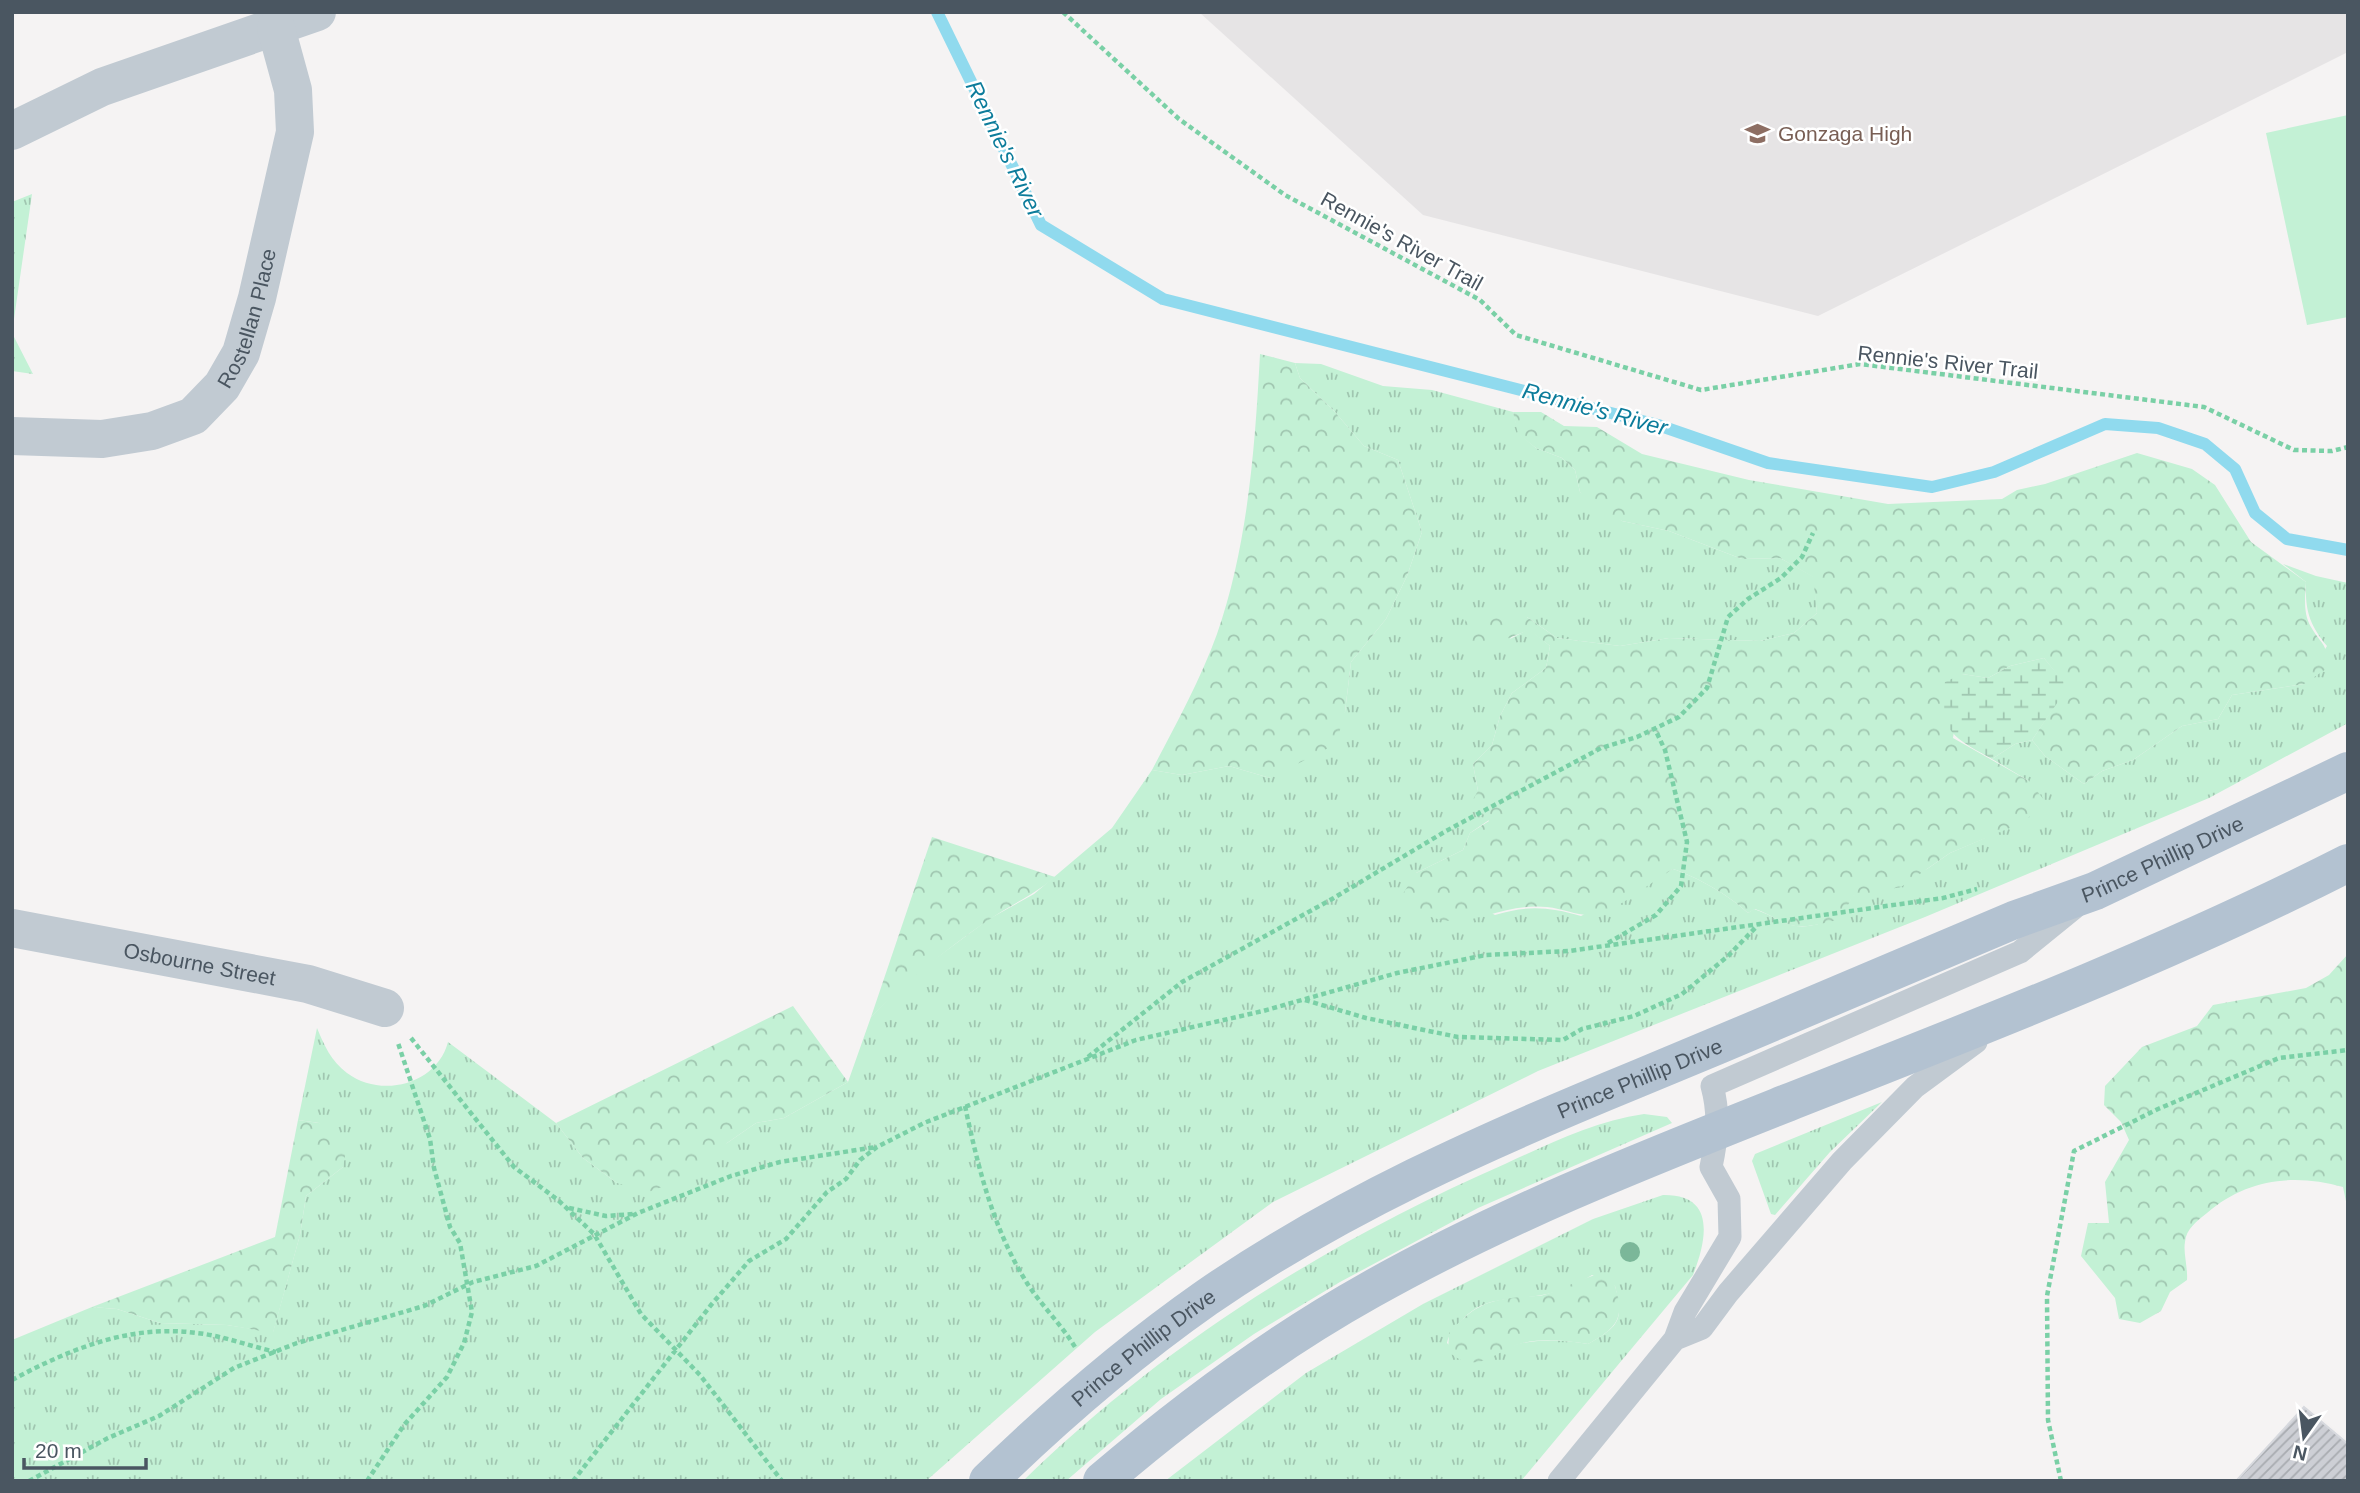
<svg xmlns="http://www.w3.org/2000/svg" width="2360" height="1493" viewBox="0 0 2360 1493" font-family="Arial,sans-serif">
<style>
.education{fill:#e6e4e5}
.grass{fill:url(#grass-tufts);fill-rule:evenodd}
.forest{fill:url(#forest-crowns)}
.wetland{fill:url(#wetland-marsh)}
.pitch{fill:#c3f1d5}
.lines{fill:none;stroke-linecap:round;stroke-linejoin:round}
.stream{stroke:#90daee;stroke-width:12}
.building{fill:url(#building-hatch);stroke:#d7d9de;stroke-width:2;filter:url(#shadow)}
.path{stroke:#7ad0a6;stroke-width:4.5;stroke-dasharray:5 3.5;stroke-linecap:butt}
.service{stroke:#c1cad2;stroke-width:23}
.minor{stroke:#c1cad2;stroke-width:38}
.primary{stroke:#b3c2d1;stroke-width:38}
.tree{fill:#7bb799}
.labels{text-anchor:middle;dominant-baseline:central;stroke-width:5;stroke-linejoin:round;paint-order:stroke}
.education-label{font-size:21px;fill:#785e54;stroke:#fff;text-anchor:start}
.street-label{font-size:21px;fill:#4a5661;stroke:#fff}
.water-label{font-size:23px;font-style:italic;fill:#0c7c9b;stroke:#fff}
</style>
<defs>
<pattern id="grass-tufts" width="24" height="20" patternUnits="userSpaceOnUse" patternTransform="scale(1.75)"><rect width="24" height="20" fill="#c3f1d5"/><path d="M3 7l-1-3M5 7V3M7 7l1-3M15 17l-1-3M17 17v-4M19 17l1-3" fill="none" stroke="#a0c6b0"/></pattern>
<pattern id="forest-crowns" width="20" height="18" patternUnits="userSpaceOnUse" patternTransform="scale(1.75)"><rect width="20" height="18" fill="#c3f1d5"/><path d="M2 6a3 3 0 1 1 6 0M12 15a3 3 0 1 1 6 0" fill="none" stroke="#a0c6b0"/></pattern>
<pattern id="wetland-marsh" width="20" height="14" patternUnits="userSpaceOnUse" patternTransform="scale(1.75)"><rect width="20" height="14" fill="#c3f1d5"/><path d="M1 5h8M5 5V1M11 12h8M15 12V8" fill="none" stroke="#a0c6b0"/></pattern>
<pattern id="building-hatch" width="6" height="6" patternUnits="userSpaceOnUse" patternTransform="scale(1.75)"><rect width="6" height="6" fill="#cdcfd5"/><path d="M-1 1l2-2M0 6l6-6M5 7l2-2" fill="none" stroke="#a8abb0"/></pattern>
<filter id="shadow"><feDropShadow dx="4.5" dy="8" stdDeviation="2" flood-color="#0004"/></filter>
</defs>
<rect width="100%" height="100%" fill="#f5f3f3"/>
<path class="education" d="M1199,12H2348V52L1818,316L1423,215Z"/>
<path class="grass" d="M32,194L12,333L33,374L12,371V202Z
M1295,363L1321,364L1383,386L1432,390L1513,412L1519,434L1536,448L1562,458L1575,470L1580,492L1622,521L1669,531L1742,559L1780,558L1814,577L1817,613L1794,633L1760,641L1669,638L1620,646L1557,638L1527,617L1510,639L1529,629L1550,646L1546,668L1512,693L1500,716L1492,745L1473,764L1478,791L1489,820L1470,833L1463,850L1416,873L1495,915C1527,905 1549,907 1581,916L1673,869C1697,877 1729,895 1748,913L1754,909C1767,913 1781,922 1791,925C1813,931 1845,917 1852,896L1927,869L1950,853L1985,838L2029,781L1992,759L2015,744L2032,740L2045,756L2084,784L2102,771L2133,760L2182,726L2218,719L2232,695L2304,684L2327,646C2309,624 2305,610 2306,582L2283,564L2316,576L2348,583V723L2209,798L1925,917L1538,1071L1273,1202L1095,1332L926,1481H12V1340L92,1307L117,1309L160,1323L227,1325L273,1332L300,1235L306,1196L343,1167L319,1123L298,1120L317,1028C324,1045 331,1061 347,1073C382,1099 437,1084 448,1042L556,1123L583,1158L617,1183L727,1143L756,1123L784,1118L848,1082L871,1017L908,979L989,919L1034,894L1112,828L1152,770L1182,775L1229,766L1270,778L1345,712L1351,662L1386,619L1407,576L1422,532L1398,460L1364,446L1335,412L1300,378Z
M1882,1102L1830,1152L1775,1215L1771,1214L1752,1161L1755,1154Z
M1644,1114L1667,1117L1672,1123L1478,1208L1340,1282L1254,1334L1161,1399L1066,1481H1023C1161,1346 1329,1241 1505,1164C1549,1144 1595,1121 1644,1114Z
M1663,1195C1716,1194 1707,1239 1693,1275L1521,1481H1165L1306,1373L1423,1304L1593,1219ZM1592,1275L1615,1286C1624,1321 1619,1326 1588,1344C1566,1340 1545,1339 1522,1343C1502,1347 1485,1360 1464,1360L1447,1343C1449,1333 1455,1328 1462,1320C1485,1295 1511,1301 1542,1295C1558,1292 1579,1284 1592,1275Z"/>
<path class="forest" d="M1260,354L1295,363L1300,378L1335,412L1364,446L1398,460L1422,532L1407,576L1386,619L1351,662L1345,712L1336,744L1270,778L1229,766L1182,775L1152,770C1175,726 1200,681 1217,634C1248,545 1255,447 1260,354Z
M1513,412H1541L1564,426L1597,427L1642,454L1749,480L1888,504L2002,499L2017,490L2045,484L2137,453L2192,469L2215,485L2251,542L2306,582C2305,597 2303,614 2311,627C2323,647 2326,641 2329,667L2304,684L2232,695L2218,719L2182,726L2133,760L2102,771L2084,784L2045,756L2032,740L2067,687L2044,658L2010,666L1988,678L1962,674L1953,738L2029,781L2045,801L2024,822L1950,853L1901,887L1853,896L1840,919C1825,923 1805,929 1790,925C1780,922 1768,913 1755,909L1748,913C1729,895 1697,877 1673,869C1656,879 1616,910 1600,914C1580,918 1566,909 1547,907C1488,901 1456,948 1401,897L1416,873L1463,850L1470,833L1489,821L1472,801L1478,791L1473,764L1492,745L1500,716L1512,693L1546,668L1550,646L1529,630L1481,649L1461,638L1467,615L1495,610L1527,617L1557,638L1620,646L1669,638L1760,641L1794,633L1817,613L1813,577L1780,558L1742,559L1669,531L1622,521L1597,510L1580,492L1575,470L1562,458L1536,448L1518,434Z
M932,837L1055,877C1034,895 1010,905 987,921C945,950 907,981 871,1017Z
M2348,954V1211L2343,1187C2294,1173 2246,1179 2207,1213C2197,1221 2186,1229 2185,1242C2183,1252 2188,1268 2187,1280L2170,1292L2161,1311L2140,1323L2119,1319L2115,1298L2081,1256L2088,1223H2109L2105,1182L2129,1140L2121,1122L2104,1105L2105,1086L2142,1047L2197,1026L2213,1005L2306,988L2329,975Z
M793,1006L848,1082L784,1118L756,1123L727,1143L690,1177L648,1192L617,1183L583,1158L556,1123Z
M298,1120L319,1123L348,1140L343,1167L306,1196L300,1235L273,1333L227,1325L160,1323L117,1309L92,1307L275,1237Z
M1604,1273C1614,1280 1615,1285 1618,1297C1624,1323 1609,1332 1588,1344C1567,1341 1545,1338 1523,1343C1497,1349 1477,1378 1448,1351L1449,1333C1474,1306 1484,1301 1520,1297C1529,1296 1539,1297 1547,1294C1566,1288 1585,1276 1604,1273Z"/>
<path class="wetland" d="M2044,658L2068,687L2032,740L2015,744L1992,759C1954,738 1935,729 1945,682L1962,674L1988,678L2010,666Z"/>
<path class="pitch" d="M2348,115V317L2307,325L2266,133Z"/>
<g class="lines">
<path class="stream" d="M937,12L1041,225L1163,299L1658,425L1768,463L1932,487L1994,472L2105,424L2158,428L2205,444L2235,469L2255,513L2287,539L2348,550"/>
</g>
<path class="building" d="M2304,1407L2348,1444V1481H2236Z"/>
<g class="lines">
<path class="path" d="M1063,12L1179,119L1285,195L1480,300L1516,335L1701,390L1860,364L2204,407L2294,450L2332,451L2348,447
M1608,943L1656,915L1681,886L1687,842L1665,750L1655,729
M1305,1000L1366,1018L1458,1037L1563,1040L1582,1029L1634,1016L1682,994L1728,956L1759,924
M411,1038L514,1167L558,1200L594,1234L641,1314L700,1375L782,1481
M1088,1057L1182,982L1332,899L1446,831L1601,748L1637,737L1679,717L1707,688L1728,617L1748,599L1781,578L1802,557L1813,533
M965,1106C978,1167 993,1229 1027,1283C1041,1305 1061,1324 1075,1347
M569,1208L606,1216L633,1214
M12,1380C70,1349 130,1324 197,1333C224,1336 249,1346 276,1352
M29,1481L108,1438L159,1416L234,1368L297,1343L424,1306L473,1282L536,1266L638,1213L731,1176L780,1162L876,1147
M367,1481L404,1425L447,1377L464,1343L472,1312L460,1243L450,1227L434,1168L430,1139L398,1043
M573,1481L711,1305L749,1261L786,1239L827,1192L846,1179L860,1160L877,1147L924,1123L1136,1040L1263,1011L1397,973L1486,955L1569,951L1943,898L1977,889
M2061,1481L2048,1420L2047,1296L2074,1151L2158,1109L2279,1058L2348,1050"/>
<path class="service" d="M1675,1339L1702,1328L1728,1293L1842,1161L1915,1087L1976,1042
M1559,1481L1675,1339L1685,1312L1730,1237L1729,1199L1711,1167C1717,1138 1720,1115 1712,1086L2020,952L2074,908"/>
<g class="minor">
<path d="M12,131L102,87L317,12"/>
<path id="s1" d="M12,436L102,439L152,431L193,416L222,386L241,353L257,298L295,132L293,90L276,28"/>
<path id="s2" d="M12,928L308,984L385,1008"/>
</g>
<g class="primary">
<path id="s3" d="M988,1481C1056,1415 1129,1352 1206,1298C1339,1206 1488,1140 1637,1079C1763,1027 1888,973 2014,920L2095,891L2348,771"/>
<path d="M1102,1481C1185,1410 1275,1343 1370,1290C1503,1215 1646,1159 1787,1103C1975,1029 2167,955 2348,863"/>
</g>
</g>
<circle class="tree" cx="1630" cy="1252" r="10"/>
<defs>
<symbol id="school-bare" viewBox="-9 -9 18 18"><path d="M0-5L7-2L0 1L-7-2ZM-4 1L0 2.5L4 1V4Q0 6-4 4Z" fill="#8d6e63" stroke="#fff" stroke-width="2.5" paint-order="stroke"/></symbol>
</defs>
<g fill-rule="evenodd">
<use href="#school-bare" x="1740" y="116" width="35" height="35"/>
</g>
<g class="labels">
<g class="education-label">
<text x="1778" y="133">Gonzaga High</text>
</g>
<g class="street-label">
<text transform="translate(1402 241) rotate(29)">Rennie's River Trail</text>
<text stroke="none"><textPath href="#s1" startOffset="299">Rostellan Place</textPath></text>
<text transform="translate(1948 362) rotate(6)">Rennie's River Trail</text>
<text stroke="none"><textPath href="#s3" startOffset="1339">Prince Phillip Drive</textPath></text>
<text stroke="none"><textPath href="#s2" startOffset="191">Osbourne Street</textPath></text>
<text stroke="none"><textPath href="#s3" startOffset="772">Prince Phillip Drive</textPath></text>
<text stroke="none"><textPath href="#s3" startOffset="205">Prince Phillip Drive</textPath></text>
</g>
<g class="water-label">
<text transform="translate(1005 149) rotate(64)">Rennie's River</text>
<text transform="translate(1595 409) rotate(15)">Rennie's River</text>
</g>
</g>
<rect width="2360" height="1493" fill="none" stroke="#4a5661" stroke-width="28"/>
<g transform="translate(2304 1437) rotate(194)" stroke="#ffffff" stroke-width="5" paint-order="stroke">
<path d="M0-5L12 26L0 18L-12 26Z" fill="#4a5661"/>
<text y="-10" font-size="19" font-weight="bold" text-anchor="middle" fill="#4a5661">N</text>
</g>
<path d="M24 1458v10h122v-10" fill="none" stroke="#4a5661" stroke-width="3.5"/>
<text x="35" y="1458" font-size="21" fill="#4a5661" stroke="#ffffff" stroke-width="5" paint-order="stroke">20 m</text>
</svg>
